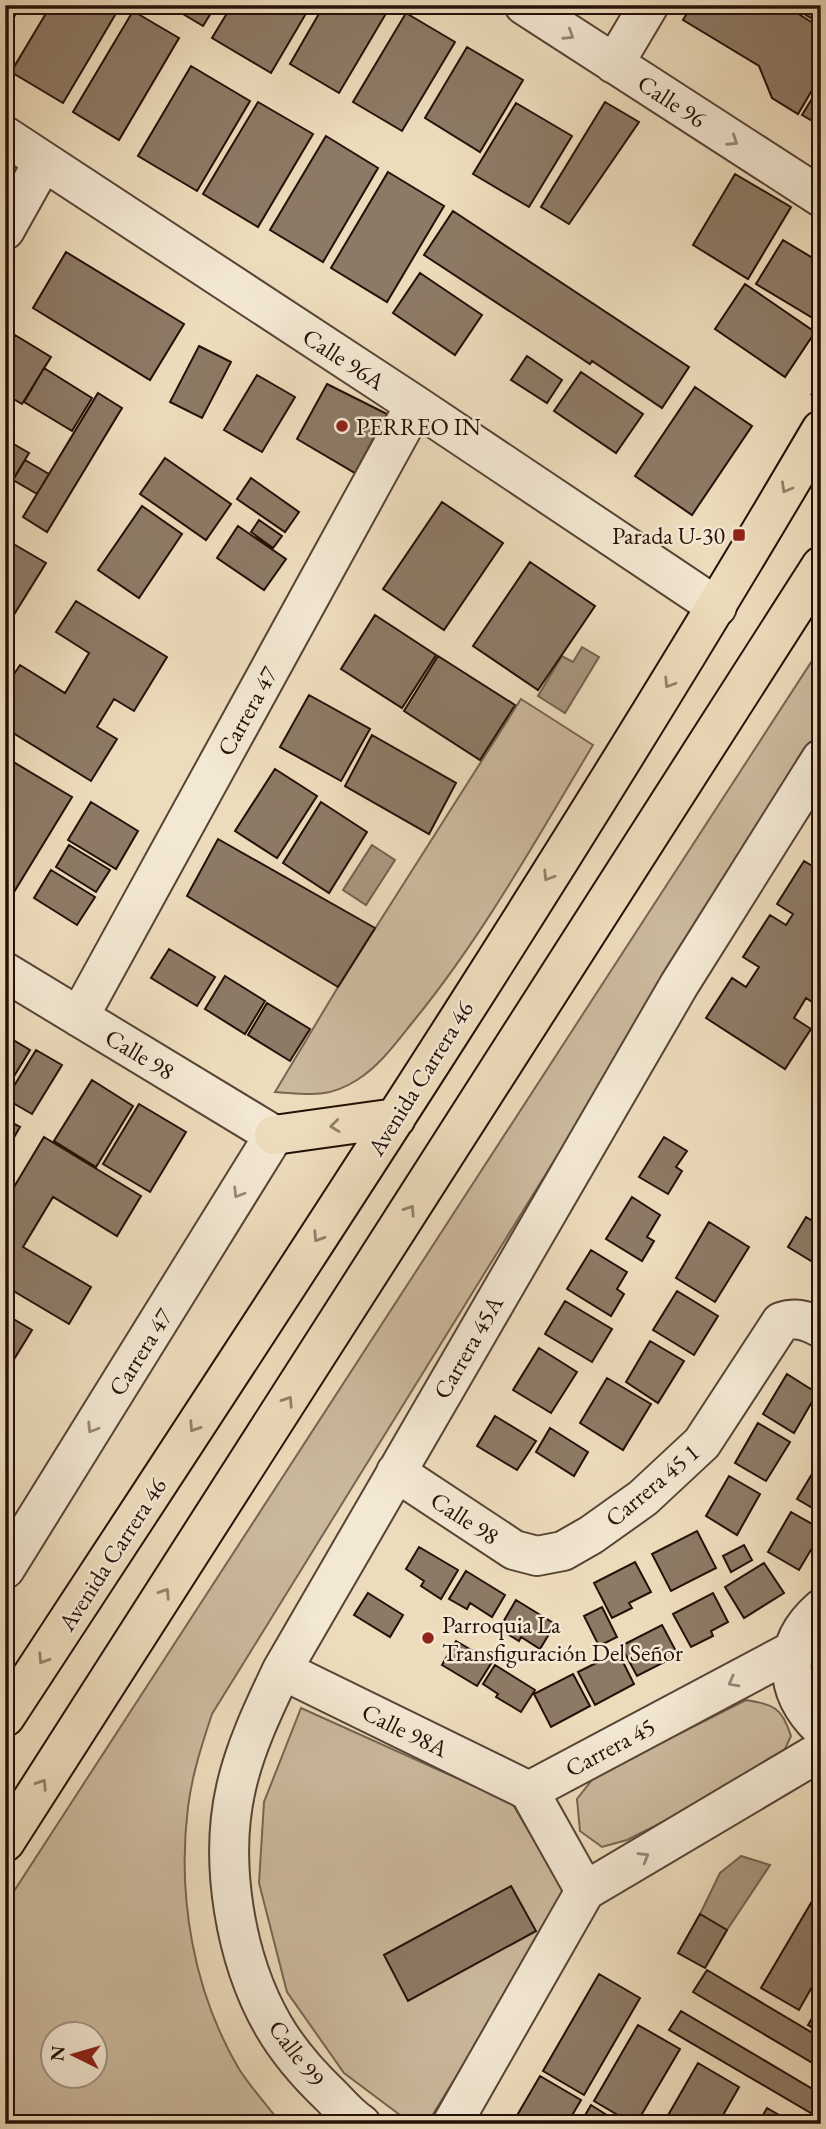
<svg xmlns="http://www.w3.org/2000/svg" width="826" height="2129" viewBox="0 0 826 2129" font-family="'EB Garamond',serif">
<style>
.green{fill:#cbb99d;stroke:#786452;stroke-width:2;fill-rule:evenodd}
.water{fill:#a9977f;stroke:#74614f;stroke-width:2}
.building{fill:#8d7a66;stroke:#251008;stroke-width:2}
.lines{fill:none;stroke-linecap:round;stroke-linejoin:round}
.minor-casing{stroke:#574335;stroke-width:42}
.major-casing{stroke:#251008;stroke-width:42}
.path{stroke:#251008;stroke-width:4.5;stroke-dasharray:2 3.5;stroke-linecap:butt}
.minor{stroke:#f3e8d3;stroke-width:38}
.major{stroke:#eddcbc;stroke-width:38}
.oneway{stroke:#968778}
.oneway2{stroke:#93806b}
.poi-dot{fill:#8f2418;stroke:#f3e8d3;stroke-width:2.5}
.labels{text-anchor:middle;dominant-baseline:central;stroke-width:5;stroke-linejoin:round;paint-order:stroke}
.street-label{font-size:24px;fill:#251008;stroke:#f3e8d3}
.poi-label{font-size:24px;fill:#251008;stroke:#f3e8d3;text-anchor:start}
</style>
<rect width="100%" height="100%" fill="#eddcbc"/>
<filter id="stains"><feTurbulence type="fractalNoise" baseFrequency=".00286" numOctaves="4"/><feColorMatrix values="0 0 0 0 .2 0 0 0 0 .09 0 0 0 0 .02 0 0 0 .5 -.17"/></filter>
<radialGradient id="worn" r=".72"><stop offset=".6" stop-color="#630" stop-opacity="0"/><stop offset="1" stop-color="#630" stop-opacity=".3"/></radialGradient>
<path class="green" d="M821,647V729L212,1714C202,1744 192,1775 188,1807C177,1896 193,1991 239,2069C251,2088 268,2106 281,2124H5V1905ZM52,2035H94V2076H52Z
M521,699L593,745C537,838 484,934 416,1018C398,1040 381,1065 357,1080C327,1099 308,1094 275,1092L338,987Z
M821,1637V1699C808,1681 808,1655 821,1637Z
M746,1700C774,1705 782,1707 791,1736L778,1764L627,1840L602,1847L580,1831L577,1799L595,1776Z
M301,1708L512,1803L567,1896L427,2124H412L344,2073L287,1992L259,1883L264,1802Z"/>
<path class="water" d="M582,647L599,657L565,713L538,696L562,656L573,662Z
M372,845L395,860L366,905L343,890Z
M741,1856L770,1865L727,1930L700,1914L720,1873Z"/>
<path class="building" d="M5,5H21L5,32Z
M51,5H121L63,103L11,72Z
M168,5H216L203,26Z
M232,5H311L271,73L212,38Z
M324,5H391L339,93L290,64Z
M692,5H784L821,28V75L798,114L772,98L759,66L683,20Z
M789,5H821V24Z
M133,11L179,38L119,140L73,112Z
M406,13L455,42L402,131L353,102Z
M467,47L523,80L480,152L425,118Z
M191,66L250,101L197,191L138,156Z
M821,84V126L802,115Z
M258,102L313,134L258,227L203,194Z
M605,102L639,122L569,224L541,207Z
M516,103L572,136L529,207L473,174Z
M326,136L378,168L323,262L270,230Z
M388,172L444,206L387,302L331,268Z
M735,174L791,207L748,279L693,245Z
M453,211L689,367L662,408L592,361L590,364L424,255Z
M783,240L821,263V323L756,284Z
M66,252L184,324L150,380L33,308Z
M420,273L482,315L455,355L393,313Z
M745,284L815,332L785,377L715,329Z
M15,335L51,357L22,404L5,394V351Z
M199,346L231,362L202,418L170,402Z
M527,356L562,380L547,403L511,380Z
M44,368L92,398L72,431L24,402Z
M581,372L643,414L616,453L554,411Z
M257,375L295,397L262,452L224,430Z
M327,384L387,414L355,473L297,439Z
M695,387L752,426L692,515L635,476Z
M98,393L122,408L47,532L23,517Z
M5,439L29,453L8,488L5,487Z
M165,458L231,504L206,540L140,494Z
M25,460L49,474L37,494L13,480Z
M251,478L299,512L285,532L237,499Z
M442,502L503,543L444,630L383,589Z
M142,506L182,534L139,598L98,570Z
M259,520L282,536L273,548L251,532Z
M238,526L286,559L264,590L217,558Z
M5,539L46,563L5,629Z
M530,562L595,606L538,690L473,646Z
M76,601L167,657L134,711L114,699L97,727L117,739L91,781L5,728V688L20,665L65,693L89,653L56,632Z
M375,615L436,655L402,708L341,669Z
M438,656L515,705L480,760L404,711Z
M309,695L370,729L341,781L280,747Z
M372,735L456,783L429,834L345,786Z
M5,757L72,797L14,892L5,886Z
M275,769L317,796L277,858L235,831Z
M91,802L138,831L116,869L68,840Z
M321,802L367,832L329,893L283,863Z
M218,839L375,928L338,987L187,896Z
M69,845L110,870L96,892L56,867Z
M804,861L821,871V1008L806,998L794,1018L811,1029L785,1069L706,1018L732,978L746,987L759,967L743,957L770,915L786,925L793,914L777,904Z
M51,870L95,897L77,925L34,898Z
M169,949L215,977L197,1006L151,978Z
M225,976L265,1001L245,1034L205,1009Z
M267,1003L310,1029L290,1061L248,1035Z
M5,1035L30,1050L5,1091Z
M36,1050L62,1065L32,1114L6,1099Z
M92,1080L133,1106L96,1167L54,1141Z
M139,1104L186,1132L150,1192L103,1164Z
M5,1119L20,1127L5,1153Z
M44,1137L141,1196L117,1236L53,1197L23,1247L91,1287L69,1324L5,1286V1202Z
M664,1137L687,1151L676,1167L682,1171L668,1194L639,1177Z
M632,1197L660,1215L647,1237L654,1241L642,1261L606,1239Z
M806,1217L821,1226V1267L788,1247Z
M709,1222L749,1247L715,1302L676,1278Z
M591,1250L627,1272L617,1289L624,1294L611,1316L567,1289Z
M677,1291L718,1316L694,1355L653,1330Z
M565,1301L612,1329L592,1362L545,1334Z
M5,1314L32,1330L5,1374Z
M650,1341L684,1361L658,1403L626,1382Z
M539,1348L577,1372L551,1413L513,1390Z
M787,1374L817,1393L794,1433L763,1414Z
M607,1378L651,1404L623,1450L580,1423Z
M495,1416L536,1441L517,1470L477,1446Z
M758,1423L790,1442L766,1481L735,1463Z
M550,1428L588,1452L574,1476L536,1452Z
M821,1459V1513L797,1499Z
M729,1476L760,1494L737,1535L706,1516Z
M791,1512L821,1529V1533L799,1570L768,1552Z
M697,1531L716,1568L671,1591L652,1554Z
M744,1545L752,1560L731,1572L723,1556Z
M419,1547L458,1570L441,1599L421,1586L424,1581L406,1569Z
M635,1562L651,1592L629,1603L632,1608L612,1618L594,1583Z
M764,1563L784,1593L744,1618L725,1587Z
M466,1571L505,1595L492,1617L470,1603L467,1609L449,1599Z
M368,1593L403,1615L390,1637L354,1615Z
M713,1593L728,1622L711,1631L713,1636L691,1647L673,1614Z
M516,1600L555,1624L540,1649L521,1637L519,1641L499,1629Z
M602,1607L617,1637L599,1646L584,1616Z
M662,1625L678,1655L637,1676L621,1646Z
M456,1641L492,1662L477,1686L442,1665Z
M618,1652L634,1684L595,1705L578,1672Z
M495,1665L535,1690L521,1712L496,1697L498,1694L483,1684Z
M573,1674L590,1706L551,1727L534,1694Z
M511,1886L536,1931L408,2001L384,1955Z
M821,1886V1971L799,2010L761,1988Z
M700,1914L727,1930L705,1968L678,1953Z
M707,1970L821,2038V2068L693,1992Z
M599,1974L640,1998L584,2095L543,2071Z
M821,2003V2032L808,2025Z
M681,2011L821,2094V2119L669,2030Z
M638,2025L680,2049L636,2124H633L594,2101Z
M698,2063L739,2087L718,2124H663Z
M540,2076L581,2100L567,2124H512Z
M591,2105L621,2124H580Z
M767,2108L795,2124H758Z"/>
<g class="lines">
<defs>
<path id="minor" d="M524,5L821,197
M614,64L649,5
M5,136L415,405L717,607
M5,230L43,162
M5,972L274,1135L5,1569
M79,1017L415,405
M396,1472L514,1550L537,1556L563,1551L591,1535L643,1498L702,1443L781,1322C796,1317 806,1320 821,1328
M821,1609C780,1645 784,1692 821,1728
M282,1670L529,1791
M529,1791L794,1650
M529,1791L585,1891
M361,2124C349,2116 340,2105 330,2095C308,2074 288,2051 273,2025C235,1959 219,1862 236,1788C245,1747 264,1708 282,1670L679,985L821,759
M452,2124L585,1891L821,1751"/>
<path id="major" d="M274,1135L396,1118
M5,1717C283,1292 564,868 821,430
M5,1842L821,566"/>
</defs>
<use href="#minor" class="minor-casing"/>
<use href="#major" class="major-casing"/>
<path class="path" d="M812,396L821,382"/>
<use href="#minor" class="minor"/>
<use href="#major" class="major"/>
</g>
<defs><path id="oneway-chevron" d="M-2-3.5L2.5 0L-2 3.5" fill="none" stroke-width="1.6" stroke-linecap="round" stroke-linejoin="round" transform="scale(1.75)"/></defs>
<g class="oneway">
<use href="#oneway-chevron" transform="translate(569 35) rotate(33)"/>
<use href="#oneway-chevron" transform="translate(733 141) rotate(33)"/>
<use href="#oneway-chevron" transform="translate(238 1193) rotate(122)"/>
<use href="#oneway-chevron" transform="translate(92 1428) rotate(122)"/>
<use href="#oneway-chevron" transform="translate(733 1682) rotate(152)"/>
<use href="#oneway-chevron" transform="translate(644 1857) rotate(-31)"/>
</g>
<g class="oneway2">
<use href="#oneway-chevron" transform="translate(786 488) rotate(120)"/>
<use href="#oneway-chevron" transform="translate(669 683) rotate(122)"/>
<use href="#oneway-chevron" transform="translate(548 876) rotate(122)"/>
<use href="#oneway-chevron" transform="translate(335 1126) rotate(173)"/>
<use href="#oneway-chevron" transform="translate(410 1210) rotate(-57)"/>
<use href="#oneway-chevron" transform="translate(318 1237) rotate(123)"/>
<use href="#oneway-chevron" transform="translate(288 1401) rotate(-57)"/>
<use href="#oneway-chevron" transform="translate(194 1427) rotate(123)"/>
<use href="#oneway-chevron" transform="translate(165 1593) rotate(-57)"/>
<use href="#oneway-chevron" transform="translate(43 1659) rotate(123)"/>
<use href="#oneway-chevron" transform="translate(42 1784) rotate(-57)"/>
</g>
<g class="poi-dot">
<circle cx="342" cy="426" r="7"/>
<rect x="732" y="528" width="14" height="14" rx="3.5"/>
<circle cx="428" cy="1638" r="7"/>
</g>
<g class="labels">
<g class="street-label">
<text transform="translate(672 101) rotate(33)">Calle 96</text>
<text transform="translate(344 359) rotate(33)">Calle 96A</text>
<text transform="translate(247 711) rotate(-61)">Carrera 47</text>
<text transform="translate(140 1054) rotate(31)">Calle 98</text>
<text transform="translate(420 1078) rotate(-58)">Avenida Carrera 46</text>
<text transform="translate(468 1347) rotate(-60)">Carrera 45A</text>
<text transform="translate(140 1352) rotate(-58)">Carrera 47</text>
<text transform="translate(652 1485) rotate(-40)">Carrera 45 1</text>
<text transform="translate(465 1518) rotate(33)">Calle 98</text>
<text transform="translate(112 1554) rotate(-57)">Avenida Carrera 46</text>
<text transform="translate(405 1730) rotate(26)">Calle 98A</text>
<text transform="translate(610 1747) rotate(-28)">Carrera 45</text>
<text transform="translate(297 2053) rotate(53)">Calle 99</text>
</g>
<g class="poi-label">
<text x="356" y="426">PERREO IN</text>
<text x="725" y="535" text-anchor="end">Parada U-30</text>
<text x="442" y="1624">Parroquia La<tspan x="442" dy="28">Transfiguración Del Señor</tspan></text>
</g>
</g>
<rect width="826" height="2129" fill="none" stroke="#eddcbc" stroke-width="28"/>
<rect x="7" y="7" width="812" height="2115" fill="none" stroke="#251008" stroke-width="3.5"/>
<rect x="14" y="14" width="798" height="2101" fill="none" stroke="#251008" stroke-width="2"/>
<g transform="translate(74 2055) rotate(275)"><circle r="33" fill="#f3e8d3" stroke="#a19282" stroke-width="2"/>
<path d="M0-5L12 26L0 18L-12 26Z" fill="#8f2418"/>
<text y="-10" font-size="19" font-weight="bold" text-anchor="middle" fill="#251008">N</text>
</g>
<rect width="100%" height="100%" filter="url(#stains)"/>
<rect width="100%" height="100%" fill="url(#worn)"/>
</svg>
